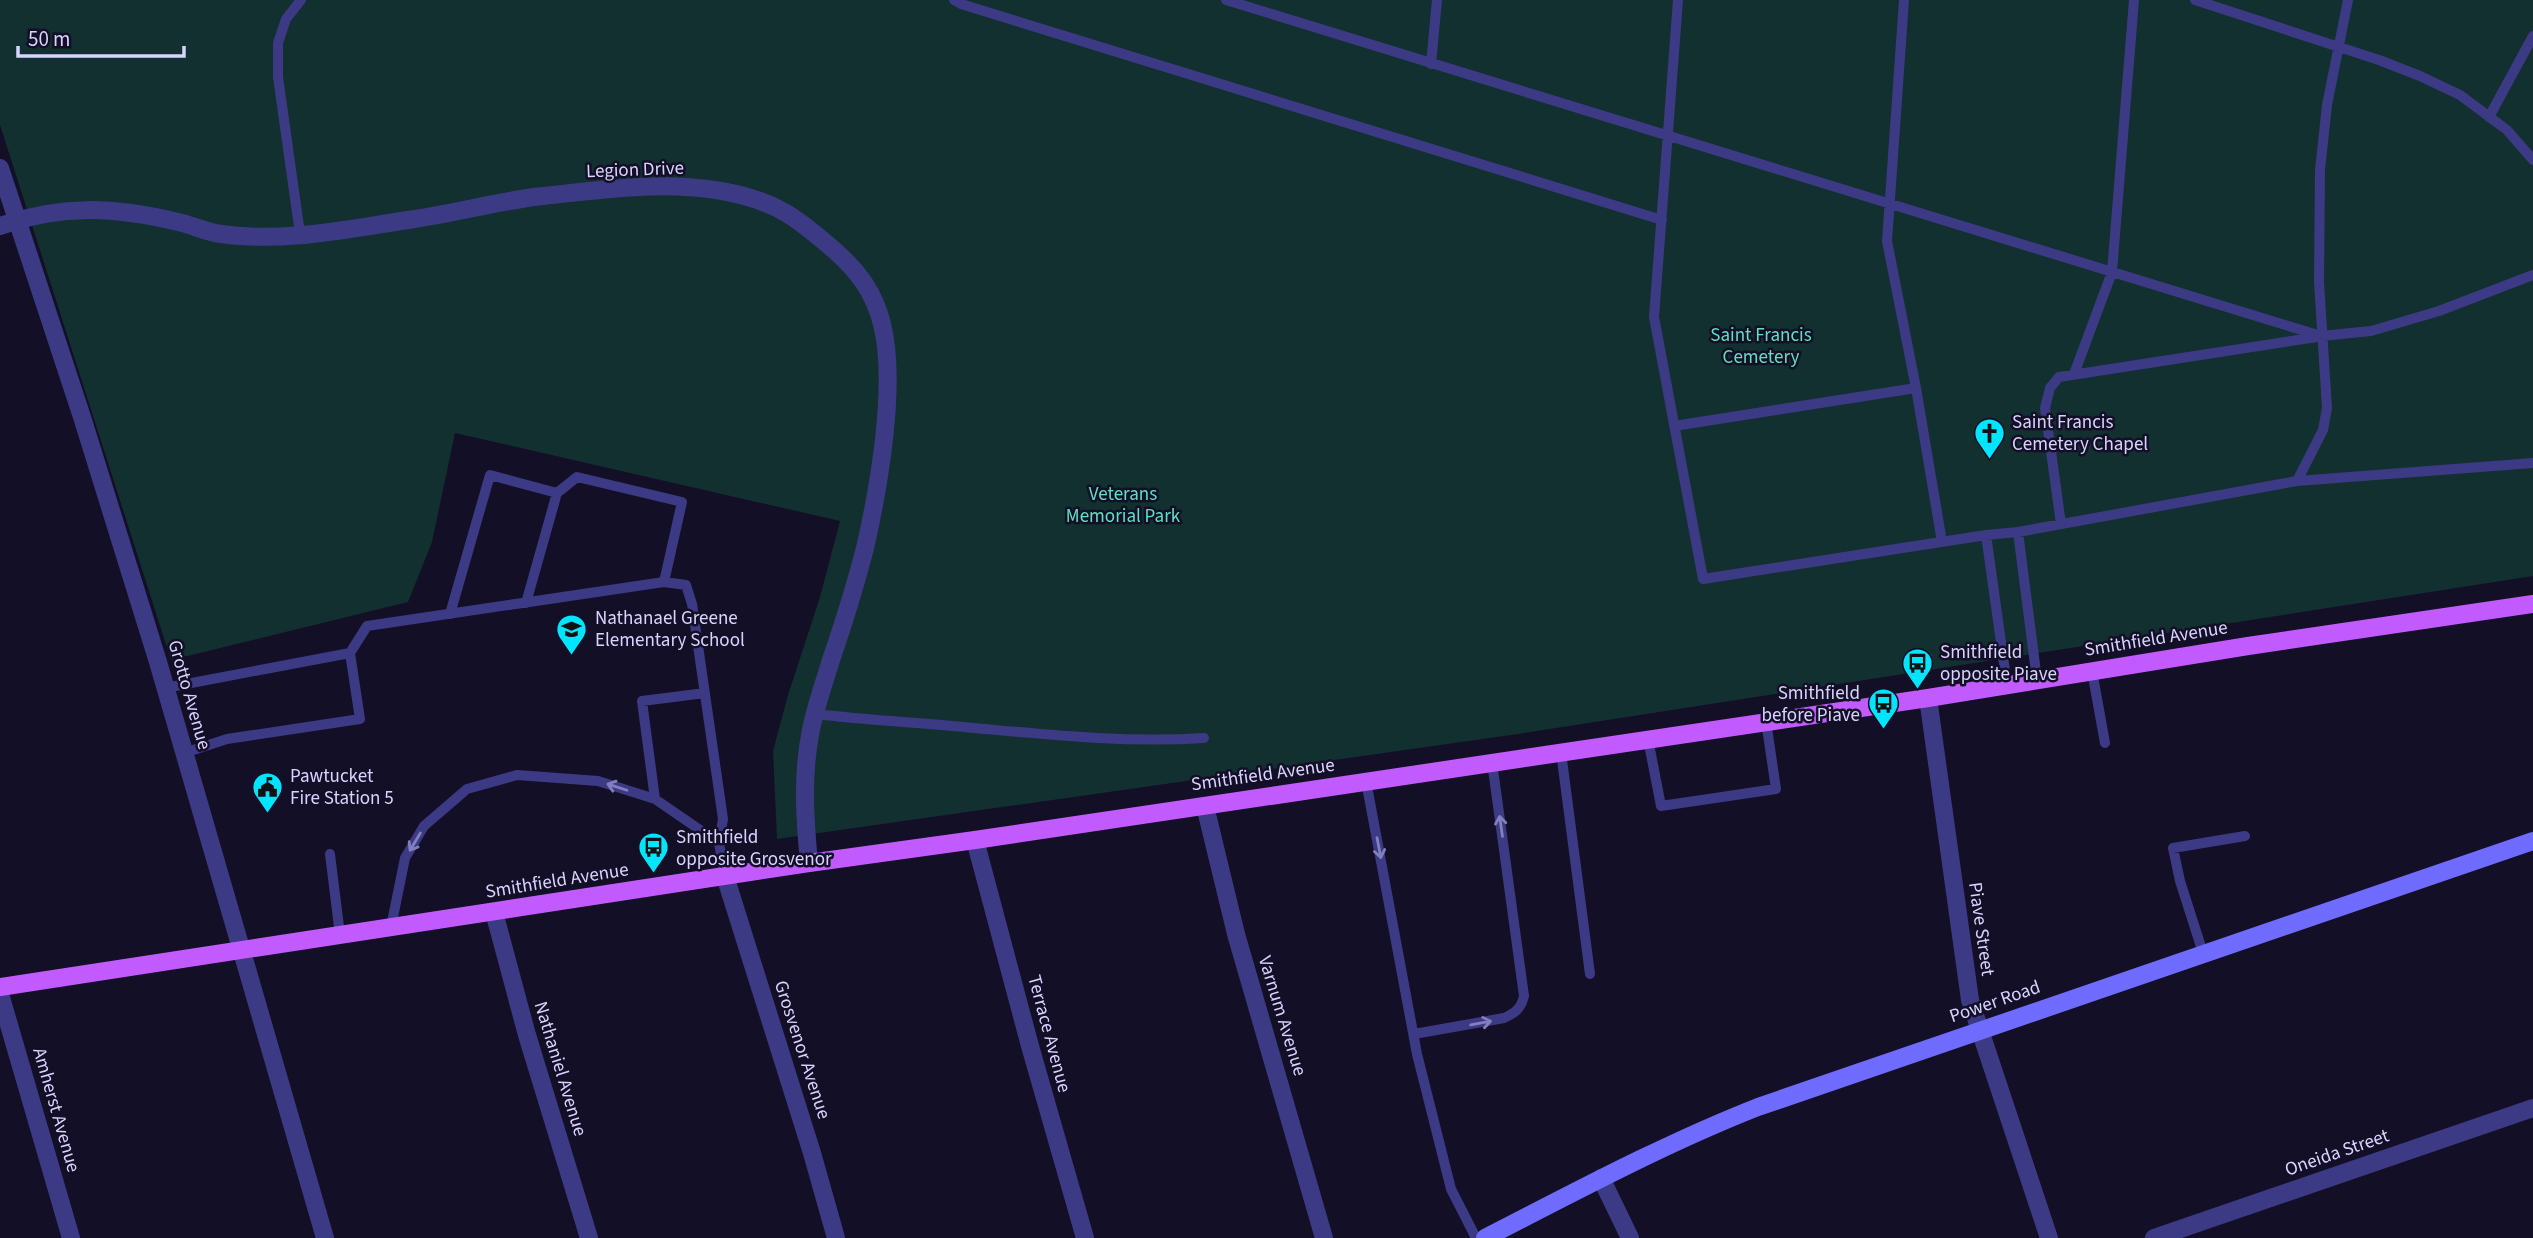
<svg xmlns="http://www.w3.org/2000/svg" width="2533" height="1238" viewBox="0 0 2533 1238" font-family="'Source Sans 3',sans-serif">
<style>
.green{fill:#12302f}
.lines{fill:none;stroke-linecap:round;stroke-linejoin:round}
.service{stroke:#3d3a85;stroke-width:10}
.minor{stroke:#3d3a85;stroke-width:18}
.secondary{stroke:#6f6bff;stroke-width:18}
.primary{stroke:#c25bff;stroke-width:18}
.oneway{stroke:#837fbc}
.labels{text-anchor:middle;dominant-baseline:central;stroke-width:5;stroke-linejoin:round;paint-order:stroke}
.street-label{font-size:19px;fill:#d9d4ff;stroke:#130f26}
.park-label{font-size:19px;fill:#5fe0c0;stroke:#130f26}
.poi-label{font-size:19px;fill:#d9d4ff;stroke:#130f26;text-anchor:start}
</style>
<rect width="100%" height="100%" fill="#130f26"/>
<path class="green" d="M0,0H2533V576L1518,734L777,839L773,751L788,695L820,597L840,521L455,433L432,542L408,602L171,660L0,125Z"/>
<g class="lines">
<path class="service" d="M954,0L961,4L1662,220
M1226,0L2321,336L2371,331L2439,311L2533,275
M1678,0L1654,317L1703,579L1986,535L2018,532L2297,481L2533,463
M1904,0L1887,241L1916,388L1942,542
M2195,0L2379,60L2420,76L2460,95L2507,130L2533,160
M1431,64L1437,0
M2489,117L2533,36
M300,234L278,77V43L286,19L301,0
M2074,374L2112,272L2134,0
M1674,426L1916,388
M2297,481L2323,430L2327,408L2319,282L2320,170L2327,105L2348,0
M557,493L577,477L682,502L664,582
M2061,524L2045,408L2050,388L2059,377L2317,337
M2018,532L2037,680
M1986,535L2007,685
M450,614L490,475L557,493L526,603
M350,653L367,626L664,582L686,585L692,604L723,819L719,843L725,876
M2092,671L2105,743
M165,688L350,653L360,719L227,739L184,753
M814,714C868,720 921,723 974,728C1051,735 1127,743 1204,738
M1648,739L1661,806L1776,789L1766,721
M1561,752L1590,974
M1366,781L1417,1054L1451,1189L1476,1238
M655,799L642,701L705,693
M330,854L340,935
M391,927L405,858L424,826L467,789L517,775L598,781L655,799L719,843
M2203,953L2180,881L2173,848L2245,836
M1414,1034L1504,1018C1515,1013 1521,1009 1524,996L1492,762"/>
<path class="minor" d="M0,168L82,417L158,662L325,1238
M0,226C62,204 115,207 178,222C192,225 206,232 221,234C283,243 347,229 408,220C450,214 492,203 534,197C569,193 604,189 639,187C686,184 745,189 786,213C803,223 819,237 834,250C858,271 874,292 882,324C897,384 879,487 865,548C855,587 843,625 830,663C823,687 814,711 810,735C802,778 805,820 809,863
M1928,698L1970,1000L2049,1238
M1205,806L1236,934L1324,1238
M975,840L1030,1046L1085,1238
M725,876L812,1153L836,1238
M494,912L527,1035L589,1238
M0,994L71,1238
M1601,1178L1630,1238
M2154,1238L2533,1108"/>
<path class="secondary" d="M1485,1238C1575,1192 1664,1144 1758,1107L2533,841"/>
<path class="primary" d="M0,987L809,863L975,840L1928,698L2248,646L2533,604"/>
</g>
<defs><path id="oneway-shaft" d="M-6 0H5M1.5-3L5.5 0L1.5 3" fill="none" stroke-width="1.6" stroke-linecap="round" stroke-linejoin="round" transform="scale(1.75)"/></defs>
<g class="oneway">
<use href="#oneway-shaft" transform="translate(617 787) rotate(-162)"/>
<use href="#oneway-shaft" transform="translate(1501 826) rotate(-98)"/>
<use href="#oneway-shaft" transform="translate(415 842) rotate(121)"/>
<use href="#oneway-shaft" transform="translate(1379 848) rotate(79)"/>
<use href="#oneway-shaft" transform="translate(1481 1023) rotate(-10)"/>
</g>
<defs>
<symbol id="church-pin" viewBox="-11 -11 22 30"><path d="M0 17L-7.5 6A9.5 9.5 0 1 1 7.5 6Z" fill="#00e5ff" stroke="#130f26"/><path d="M-1.2-6h2.4v3.5h3.3v2.4h-3.3V6h-2.4V-.1h-3.3v-2.4h3.3Z" fill="#111"/></symbol>
<symbol id="school-pin" viewBox="-11 -11 22 30"><path d="M0 17L-7.5 6A9.5 9.5 0 1 1 7.5 6Z" fill="#00e5ff" stroke="#130f26"/><path d="M0-5L7-2L0 1L-7-2ZM-4 1L0 2.5L4 1V4Q0 6-4 4Z" fill="#111"/></symbol>
<symbol id="bus-pin" viewBox="-11 -11 22 30"><path d="M0 17L-7.5 6A9.5 9.5 0 1 1 7.5 6Z" fill="#00e5ff" stroke="#130f26"/><path d="M-5-6H5V4H4V6H2V4H-2V6H-4V4H-5ZM-3.5-4V0h7V-4ZM-3.5 1.2v1.5H-2V1.2ZM2 1.2v1.5H3.5V1.2Z" fill="#111"/></symbol>
<symbol id="civic-pin" viewBox="-11 -11 22 30"><path d="M0 17L-7.5 6A9.5 9.5 0 1 1 7.5 6Z" fill="#00e5ff" stroke="#130f26"/><path d="M-.6-6.5H3V-4.5H.6V-3L4-1V1h2V6H-6V1h2V-1L-.6-3ZM-1.2 2.5V6h2.4V2.5Z" fill="#111"/></symbol>
</defs>
<g fill-rule="evenodd">
<use href="#church-pin" x="1972" y="416" width="35" height="47"/>
<use href="#school-pin" x="554" y="612" width="35" height="47"/>
<use href="#bus-pin" x="1900" y="646" width="35" height="47"/>
<use href="#bus-pin" x="1866" y="686" width="35" height="47"/>
<use href="#civic-pin" x="250" y="770" width="35" height="47"/>
<use href="#bus-pin" x="636" y="830" width="35" height="47"/>
</g>
<g class="labels">
<g class="street-label">
<text transform="translate(635 170) rotate(-2)">Legion Drive</text>
<text transform="translate(2156 639) rotate(-9)">Smithfield Avenue</text>
<text transform="translate(189 695) rotate(74)">Grotto Avenue</text>
<text transform="translate(1263 775) rotate(-8)">Smithfield Avenue</text>
<text transform="translate(557 881) rotate(-9)">Smithfield Avenue</text>
<text transform="translate(1981 929) rotate(82)">Piave Street</text>
<text transform="translate(1995 1002) rotate(-19)">Power Road</text>
<text transform="translate(1282 1016) rotate(73)">Varnum Avenue</text>
<text transform="translate(1049 1034) rotate(75)">Terrace Avenue</text>
<text transform="translate(802 1050) rotate(72)">Grosvenor Avenue</text>
<text transform="translate(560 1069) rotate(73)">Nathaniel Avenue</text>
<text transform="translate(56 1110) rotate(74)">Amherst Avenue</text>
<text transform="translate(2337 1153) rotate(-19)">Oneida Street</text>
</g>
<g class="park-label">
<text x="1761" y="335">Saint Francis<tspan x="1761" dy="22">Cemetery</tspan></text>
<text x="1123" y="494">Veterans<tspan x="1123" dy="22">Memorial Park</tspan></text>
</g>
<g class="poi-label">
<text x="2012" y="422">Saint Francis<tspan x="2012" dy="22">Cemetery Chapel</tspan></text>
<text x="595" y="618">Nathanael Greene<tspan x="595" dy="22">Elementary School</tspan></text>
<text x="1940" y="652">Smithfield<tspan x="1940" dy="22">opposite Piave</tspan></text>
<text x="1860" y="693" text-anchor="end">Smithfield<tspan x="1860" dy="22">before Piave</tspan></text>
<text x="290" y="776">Pawtucket<tspan x="290" dy="22">Fire Station 5</tspan></text>
<text x="676" y="837">Smithfield<tspan x="676" dy="22">opposite Grosvenor</tspan></text>
</g>
</g>
<path d="M18 46v10h166v-10" fill="none" stroke="#d9d4ff" stroke-width="3.5"/>
<text x="28" y="46" font-size="21" fill="#d9d4ff" stroke="#130f26" stroke-width="5" paint-order="stroke">50 m</text>
</svg>
